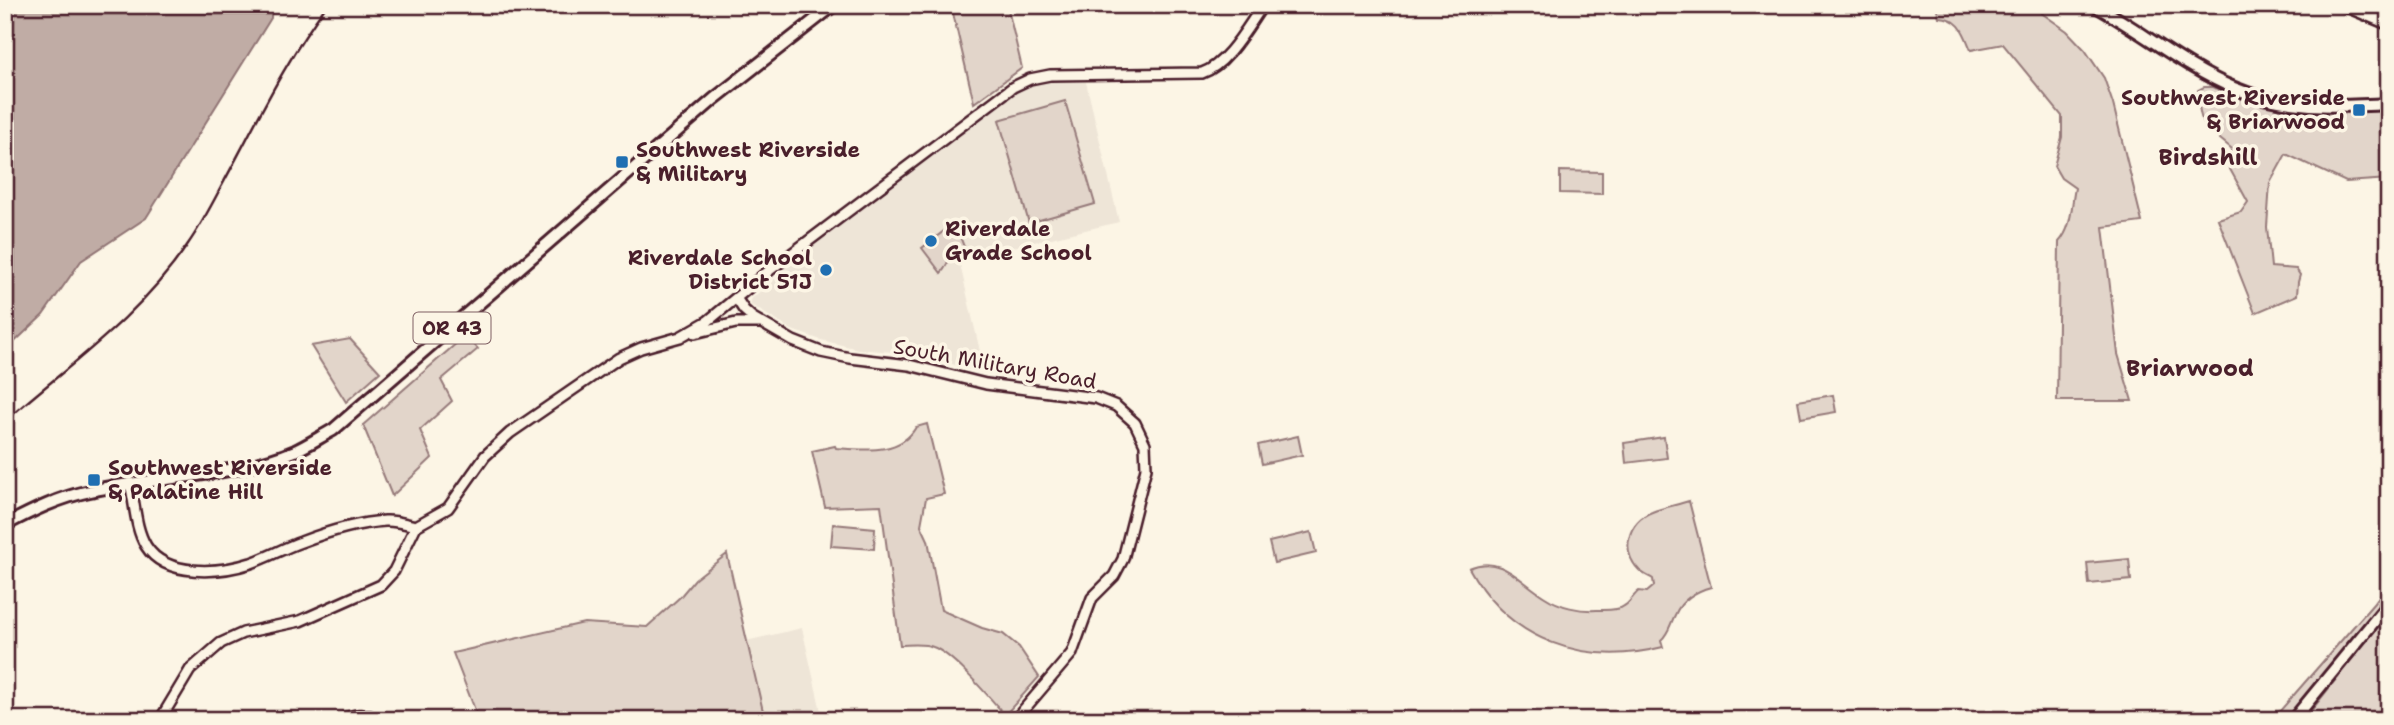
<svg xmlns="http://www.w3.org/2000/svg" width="2394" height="725" viewBox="0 0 2394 725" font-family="'Shantell Sans',sans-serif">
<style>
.built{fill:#eee5d7}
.green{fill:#e2d5ca;stroke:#967a7a;stroke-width:2}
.water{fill:#c0aca5;stroke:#917474;stroke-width:2}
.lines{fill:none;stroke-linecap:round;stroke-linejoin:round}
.minor-casing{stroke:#4a1f2b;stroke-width:14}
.major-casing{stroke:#4a1f2b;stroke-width:16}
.minor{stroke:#fcf5e5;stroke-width:9}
.major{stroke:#fcf5e5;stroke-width:10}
.rail{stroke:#4a1f2b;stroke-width:2.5}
.poi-dot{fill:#1f6fb2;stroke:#fcf5e5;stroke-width:2.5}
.labels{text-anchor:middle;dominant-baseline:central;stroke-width:7;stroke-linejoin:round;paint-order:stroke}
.shield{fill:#fcf5e5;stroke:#7f5f63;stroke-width:2}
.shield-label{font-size:19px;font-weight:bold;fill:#4a1f2b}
.poi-label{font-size:21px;font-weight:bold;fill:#4a1f2b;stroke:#fcf5e5;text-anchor:start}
.street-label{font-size:21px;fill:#4a1f2b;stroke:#fcf5e5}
.neighbourhood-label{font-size:23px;font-weight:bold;fill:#4a1f2b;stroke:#fcf5e5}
</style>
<rect width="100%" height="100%" fill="#fcf5e5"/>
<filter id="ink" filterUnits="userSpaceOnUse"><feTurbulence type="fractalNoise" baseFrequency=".0143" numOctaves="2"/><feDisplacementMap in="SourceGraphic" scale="14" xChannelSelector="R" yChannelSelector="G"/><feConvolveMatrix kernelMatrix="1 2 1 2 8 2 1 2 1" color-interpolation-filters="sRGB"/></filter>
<g filter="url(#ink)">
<path class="built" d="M1031,82H1086L1119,222L959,260L985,373L915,354L858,349L821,340L792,330L751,305L750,300L776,278L778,273Z
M802,628L823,720L804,718L765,720L746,641Z"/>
<path class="green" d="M961,5H1007L1022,68L974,103L952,9Z
M1936,5H2030L2067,31L2085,50L2104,78L2113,104L2142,222L2103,227L2118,354L2132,401H2057L2059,242C2072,228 2071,207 2075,188L2061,178L2054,166L2062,137V116L2003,44L1971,50C1964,33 1960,18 1939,17Z
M2204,87H2212C2234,95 2257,103 2280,107C2316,114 2352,112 2389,110V179L2346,182L2286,154L2270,183L2267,227L2271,267L2296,269L2300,275L2298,282L2297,295L2255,313L2218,219L2241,212L2248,202L2226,162L2232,149C2204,125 2199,128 2198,90Z
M1065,101L1095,204L1029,223L999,120Z
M1560,171L1602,172V194L1560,193Z
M953,224L959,234L964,247C960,254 953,254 949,260C946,265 946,268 941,273L922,248Z
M466,335L478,349L441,380L452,401L420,430L432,458L392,496L363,425Z
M350,339L380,372L346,402L311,346Z
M1833,395L1836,412L1801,418L1798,401Z
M927,424L944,494L926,498L921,525L928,540L941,610L982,628L1003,634L1019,647L1039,677L1005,715C990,698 953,654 933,647C924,643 909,645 900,645L881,505L825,507L812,451L835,446L836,448C865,450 900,455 916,427Z
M1298,436L1302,455L1262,464L1258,445Z
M1664,437L1667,458L1626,463L1624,443Z
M1689,501L1711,587C1696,591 1681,600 1675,615C1670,624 1669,633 1661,640L1663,647C1584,667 1509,641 1469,568C1501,554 1520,582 1545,597C1560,607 1580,611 1597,610C1605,610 1618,611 1624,606C1630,603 1633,595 1639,591L1647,592L1654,586L1653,579C1648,576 1643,574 1639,570C1620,551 1628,521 1652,512C1663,507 1677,505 1689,501Z
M833,524L875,528L874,549L831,546Z
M1311,532L1316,553L1274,563L1269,542Z
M727,554L765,720H628L624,716L620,720H479L453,653L584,623L647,627L680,597L695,579Z
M2129,559L2131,580L2089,584L2087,563Z
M2389,583V594L2288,720H2272L2374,603Z
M2389,612V720H2304Z"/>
<path class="water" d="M5,5H271V18L146,218L81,261L43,315L5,351Z"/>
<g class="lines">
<defs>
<path id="minor" d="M736,298L744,310L753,318L793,341L821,352L850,358L909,365L986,384L1096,398L1116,406L1135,423L1145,444L1146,468L1123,559L1114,576L1092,598L1072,653L1015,720
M695,333L736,323H760
M130,483C135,503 135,528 146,546C166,578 220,573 251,563C268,557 284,548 301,542C327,532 357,523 385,521C396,520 405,524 416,526L394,571L381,585L300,621L243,633L221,643L190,670L160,720
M416,526L448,508L485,456L510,433L619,358L641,348L680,337L708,321L770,270L1013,87L1030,79L1050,75L1202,73C1227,65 1248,26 1263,5
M339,720C353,715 364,711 378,720"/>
<path id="major" d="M2094,5C2142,31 2184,67 2234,88C2283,109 2337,107 2389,104
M5,525C32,511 60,497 90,491C157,476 231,478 295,451C308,445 320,437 333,430L714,99L834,5
M2293,720L2389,603"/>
</defs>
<use href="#minor" class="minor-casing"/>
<use href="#major" class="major-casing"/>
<use href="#minor" class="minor"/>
<use href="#major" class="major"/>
<path class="rail" d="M2327,5L2389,31
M5,421C70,364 139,317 188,244C200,227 210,208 220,189C254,127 284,62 327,5"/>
</g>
</g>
<g class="poi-dot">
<rect x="2352" y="103" width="14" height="14" rx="3.5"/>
<rect x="615" y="155" width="14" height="14" rx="3.5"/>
<circle cx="931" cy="241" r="7"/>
<circle cx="826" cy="270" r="7"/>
<rect x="87" y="473" width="14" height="14" rx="3.5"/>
</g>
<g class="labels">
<rect class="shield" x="413.5" y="312.5" width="77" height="31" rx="5"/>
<g class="shield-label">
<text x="452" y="328">OR 43</text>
</g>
<g class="poi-label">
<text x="2345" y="98" text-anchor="end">Southwest Riverside<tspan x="2345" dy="24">&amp; Briarwood</tspan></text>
<text x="636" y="150">Southwest Riverside<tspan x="636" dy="24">&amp; Military</tspan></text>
<text x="945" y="229">Riverdale<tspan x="945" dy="24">Grade School</tspan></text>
<text x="812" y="258" text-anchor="end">Riverdale School<tspan x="812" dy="24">District 51J</tspan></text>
<text x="108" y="468">Southwest Riverside<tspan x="108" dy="24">&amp; Palatine Hill</tspan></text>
</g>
<g class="street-label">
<text transform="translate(995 364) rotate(10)">South Military Road</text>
</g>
<g class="neighbourhood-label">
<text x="2208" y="157">Birdshill</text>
<text x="2190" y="368">Briarwood</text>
</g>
</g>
<rect width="2394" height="725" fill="none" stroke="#fcf5e5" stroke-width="28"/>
<rect x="14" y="14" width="2366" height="697" fill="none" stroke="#4a1f2b" stroke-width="2.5" filter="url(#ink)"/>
</svg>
